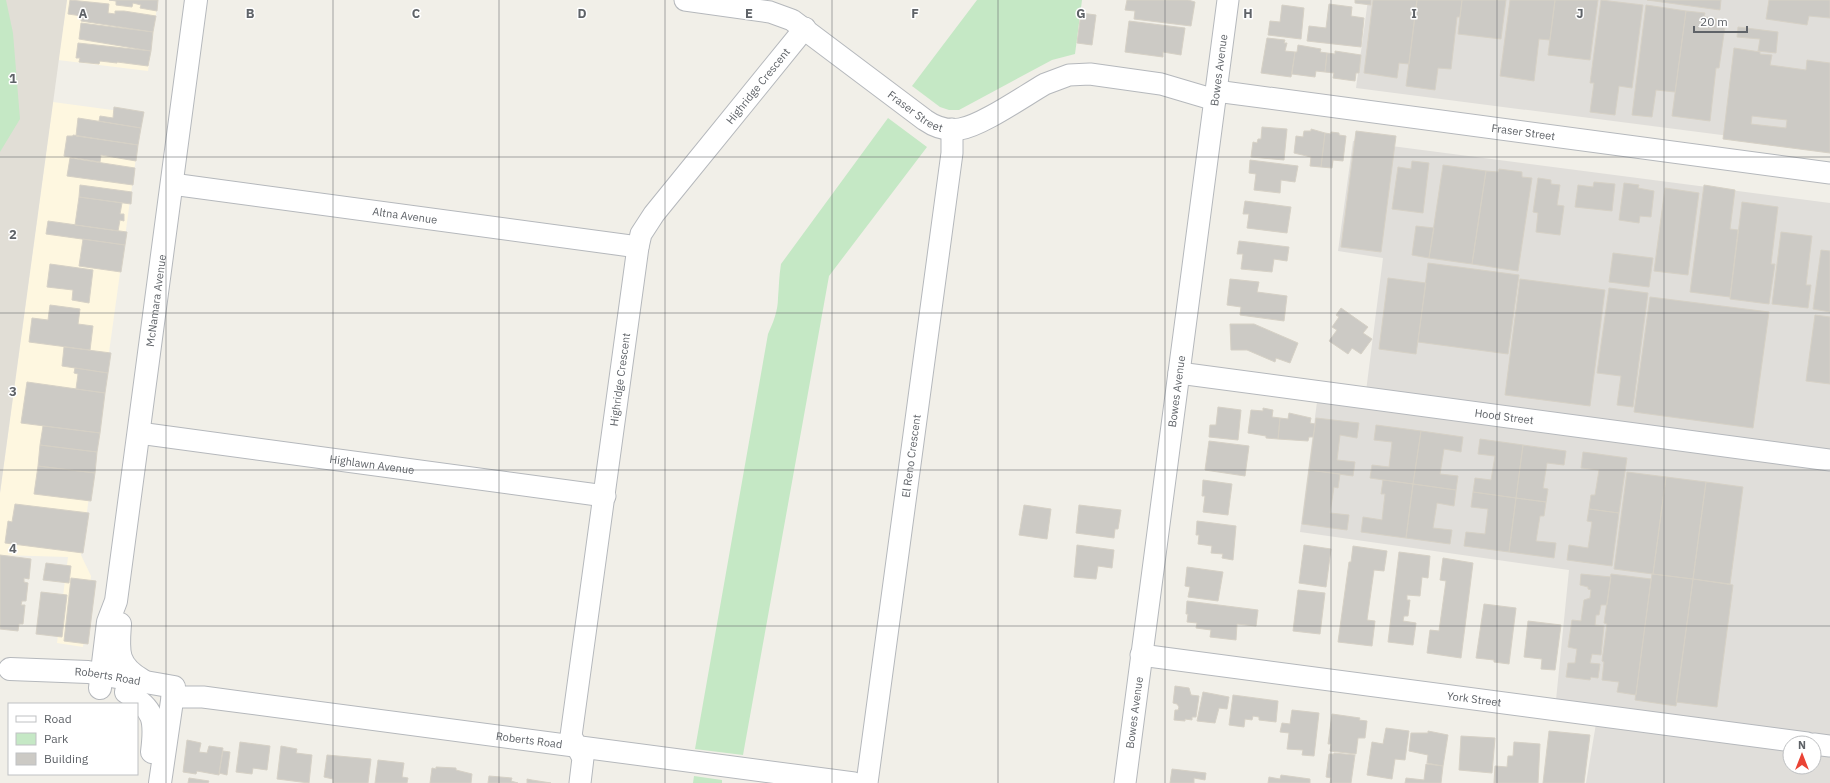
<svg xmlns="http://www.w3.org/2000/svg" width="1830" height="783" viewBox="0 0 1830 783" font-family="'IBM Plex Sans',sans-serif">
<style>
.commercial{fill:#fef7e0}
.industrial{fill:#e0deda;fill-rule:evenodd}
.education{fill:#e1ded6}
.green{fill:#c5e8c5}
.building{fill:#cccac5;stroke:#d6d1c6;fill-rule:evenodd}
.lines{fill:none;stroke-linecap:round;stroke-linejoin:round}
.minor-casing{stroke:#b5b8bc;stroke-width:23}
.tertiary-casing{stroke:#b5b8bc;stroke-width:24}
.minor{stroke:#fff;stroke-width:21}
.tertiary{stroke:#fff;stroke-width:22}
.grid{fill:none;stroke:#5f6368;stroke-width:1;stroke-opacity:0.55}
.labels{text-anchor:middle;dominant-baseline:central;stroke-width:3;stroke-linejoin:round;paint-order:stroke}
.street-label{font-size:11px;fill:#5f6368;stroke:#fff}
.grid-label{font-size:13px;text-anchor:middle;font-weight:bold;fill:#5f6368;stroke:#fff;stroke-width:3;stroke-linejoin:round;paint-order:stroke}
</style>
<rect width="100%" height="100%" fill="#f1efe8"/>
<path class="commercial" d="M67,0H158L148,71L58,60Z
M53,102L142,114L81,555L91,576L83,647L57,643L68,557L0,555V493Z"/>
<path class="industrial" d="M1368,0H1830V149L1356,88Z
M1353,141L1830,203V783H1586L1599,706L1556,700L1569,570L1300,532L1317,402L1364,407L1383,258L1338,251ZM1790,743H1814V767H1790Z"/>
<path class="education" d="M0,0H67L0,493Z"/>
<path class="green" d="M0,0H6L13,33L20,119L0,152Z
M977,0H1082L1075,54L1052,60L959,110H949L940,107L912,86Z
M888,118L927,147L829,276L743,755L695,749L768,334C773,323 778,311 778,298C779,286 779,276 781,264Z
M694,776L722,780V783H693Z"/>
<path class="building" d="M70,0L109,4L108,13L115,14V11H124L156,16L153,32L81,21L82,16L68,14Z
M109,0H158L157,11L140,8L141,5L133,3L132,7L116,5V1Z
M1127,0H1188L1195,2L1191,26L1134,19L1135,11L1125,10Z
M1355,0H1371V5L1355,3Z
M1373,0H1417L1409,64L1399,63L1397,78L1364,73Z
M1417,0H1462L1460,17H1457L1451,69L1438,68L1435,90L1406,86Z
M1462,0H1506L1501,39L1458,34Z
M1510,0H1555L1550,40L1539,39L1534,81L1500,76Z
M1555,0H1598L1590,60L1548,55Z
M1601,0L1643,5L1632,88L1619,86L1615,115L1590,112L1594,83H1590Z
M1647,0H1721L1720,10Z
M1769,0H1830V18L1809,16L1807,25L1766,19Z
M1329,4L1352,7L1351,16L1364,18L1361,47L1307,41L1309,26L1326,28Z
M1282,5L1304,8L1301,39L1268,35L1270,21L1280,22Z
M1646,5L1686,11L1675,92L1656,90L1652,117L1632,115Z
M1686,11L1705,13L1704,17L1726,20L1719,68H1716L1710,121L1672,116Z
M1081,13L1096,15L1092,45L1077,43Z
M1129,21L1185,28L1181,55L1163,52V57L1125,52Z
M81,23L153,32L151,51L79,39Z
M1738,27L1778,32L1776,53L1758,51L1760,39L1737,37Z
M1267,38L1285,40L1284,43H1287L1285,51L1295,52L1291,77L1261,73Z
M78,43L151,51L148,66L117,62V63L100,61L99,64L79,62L80,58H76Z
M1298,45L1321,49L1320,52L1327,53L1325,72L1316,71L1315,77L1292,74L1295,52H1297Z
M1734,48L1760,52V54L1772,55L1770,65L1806,70L1807,60L1830,63V153L1723,139ZM1752,116L1787,120L1786,128L1751,124Z
M1335,51L1361,55L1359,73H1356L1355,81L1333,78L1334,73L1325,72L1327,53L1335,54Z
M114,107L144,112L141,128L99,121L100,116L113,118Z
M78,118L141,128L138,145L76,136Z
M1262,127L1287,129L1284,160L1251,157L1253,142L1257,143L1258,139H1261Z
M1311,129L1325,133L1321,167L1310,166L1311,157L1294,153L1296,136L1303,137L1304,131H1311Z
M1356,131L1396,136L1381,252L1341,247Z
M1331,132L1339,133V135L1346,136L1343,161L1333,160L1332,168L1321,167L1325,133L1331,134Z
M73,135L138,145L136,161L101,155L100,162L64,156L67,136H73Z
M70,158L135,168L133,185L67,176Z
M1250,160L1298,166L1295,182L1281,180L1280,193L1254,190L1256,174L1249,173Z
M1412,161L1429,163L1423,213L1392,209L1398,167L1411,169Z
M1443,165L1486,171L1472,264L1429,258Z
M1499,169L1522,172V177L1532,178L1518,271L1472,264L1486,171L1498,172Z
M1538,178L1551,180V184L1560,185L1557,205L1564,206L1560,235L1536,232L1538,213L1533,212Z
M1594,182L1615,184L1612,211L1575,207L1578,185L1593,187Z
M1624,183L1639,185L1638,188L1654,191L1651,217L1640,216L1639,223L1619,220Z
M80,185L132,192L131,204L79,197Z
M1704,185L1735,190L1730,229L1738,230L1730,297L1690,292Z
M1665,188L1699,193L1688,275L1654,271Z
M79,197L122,203L120,214H124V221L120,220L118,231L75,225Z
M1245,201L1291,207L1287,233L1247,228L1249,214H1243Z
M1742,202L1778,207L1771,264H1775L1769,304L1730,299Z
M48,221L127,232L125,245L46,234Z
M1416,226L1434,228L1429,258L1412,255Z
M1781,232L1812,236L1806,285H1811L1808,308L1772,304Z
M83,239L125,245L121,272L79,266Z
M1239,241L1289,247L1287,261L1274,259L1272,272L1241,269L1243,254H1237Z
M1821,250L1830,251V312L1813,309Z
M1613,253L1653,258L1649,287L1609,282Z
M1428,263L1519,275L1508,354L1418,342Z
M50,264L93,270L89,303L72,300L73,290L47,287Z
M1388,278L1426,283L1416,354L1379,349Z
M1230,279L1259,282L1257,292L1287,296L1284,321L1240,315L1241,307L1227,305Z
M1520,279L1605,290L1590,406L1505,395Z
M1609,288L1648,293L1633,407L1617,405L1621,376L1597,373Z
M1650,297L1769,312L1753,428L1634,412Z
M50,305L80,309L78,324L93,326L90,350L29,342L32,318L48,320Z
M1341,308L1368,327L1363,333L1372,339L1361,354L1352,348L1348,354L1329,341L1337,330L1332,327L1339,317L1336,315Z
M1815,315L1830,317V384L1806,381Z
M1230,324H1254L1298,343L1290,363L1276,358L1275,362L1247,350H1231Z
M64,347L111,353L108,373L62,366Z
M75,368L108,373L105,393L76,389L78,374L74,373Z
M27,382L105,393L100,433L21,423Z
M1218,407L1241,410L1238,440L1209,437L1210,425H1216Z
M1263,408L1273,410L1272,417L1280,418L1278,439L1266,438V436L1248,433L1251,410L1263,411Z
M1289,413L1311,418L1310,423L1315,424L1313,437H1309L1308,441L1278,439L1280,418L1288,419Z
M1316,418L1359,423L1357,438L1340,435L1337,460L1355,462L1353,476L1309,470Z
M1376,425L1421,431L1413,484L1370,478L1372,465L1389,467L1392,442L1374,440Z
M43,426L100,433L97,452L40,445Z
M1421,431L1463,437L1461,452L1444,449L1440,474L1458,476L1456,490L1413,484Z
M1480,439L1523,445L1516,498L1473,492L1475,478L1491,480L1495,456L1478,454Z
M1209,441L1249,446L1245,476L1205,470Z
M40,445L97,452L95,473L38,466Z
M1523,445L1566,451L1564,465L1547,463L1543,488L1548,489L1546,502L1516,498Z
M1583,452L1627,458L1619,513L1589,509L1591,495H1595L1599,470L1581,468Z
M38,466L95,473L91,501L34,494Z
M1309,470L1340,474L1338,488L1334,487L1330,513L1349,515L1347,530L1302,524Z
M1627,472L1666,477L1653,574L1614,569Z
M1666,477L1706,482L1693,579L1653,574Z
M1203,480L1232,484L1228,515L1203,512L1205,496H1202Z
M1383,480L1413,484L1406,538L1361,532L1363,517L1382,520L1385,494H1381Z
M1706,482L1743,487L1730,584L1693,579Z
M1413,484L1456,490L1454,506L1437,503L1433,528L1452,530L1450,544L1406,538Z
M1473,492L1516,498L1509,552L1464,546L1466,532L1485,534L1488,509L1471,507Z
M1516,498L1546,502L1544,516H1540L1536,541L1556,543L1554,558L1509,552Z
M15,504L89,513L83,553L5,543L8,521L12,522Z
M1024,505L1051,509L1047,539L1019,535Z
M1079,505L1121,510L1118,529H1115L1114,538L1076,533Z
M1589,509L1619,513L1612,566L1567,560L1569,545L1588,548L1592,522L1587,521Z
M1197,521L1236,526L1233,560L1222,558L1223,554L1211,553L1212,546L1198,544L1199,535H1196Z
M1077,545L1114,550L1112,568L1098,566L1096,579L1074,577Z
M1304,545L1331,549L1326,587L1299,583Z
M1353,546L1387,551L1384,571L1374,570L1367,620L1375,621L1372,646L1338,642L1349,562H1351Z
M1399,552L1430,556L1428,578L1422,577L1420,596L1407,595V600H1410L1408,616H1404L1403,621L1416,623L1413,645L1388,642Z
M0,555L31,559L29,579L24,578V582L28,583L26,601H22L21,605H25L23,624H19L18,631L0,629Z
M1443,558L1473,563L1461,658L1427,653L1430,630L1439,631L1446,581L1440,580Z
M46,563L71,566L69,583L43,580Z
M1187,567L1223,572L1218,601L1188,597L1190,587L1185,586Z
M1581,574L1611,577L1607,605H1601L1599,615H1596L1595,625L1604,626L1601,655L1592,654L1590,663L1600,664L1598,678L1591,677L1590,680L1566,677L1568,663H1575L1577,649L1568,647L1572,620L1581,621L1584,600L1590,598L1591,590L1588,589V587L1580,585Z
M1611,574L1651,579L1636,695L1617,692L1619,682L1602,680L1604,662L1602,661L1607,624L1604,623Z
M1652,574L1693,579L1676,706L1635,700Z
M71,578L96,581L88,644L64,641Z
M1693,579L1733,585L1717,707L1676,702Z
M1298,590L1325,593L1320,634L1293,631Z
M41,592L67,595L62,637L36,634Z
M1187,601L1258,610L1256,626L1237,624L1236,640L1210,637L1211,630L1196,628L1197,623L1187,622L1188,614H1186Z
M1484,604L1516,608L1509,664L1494,662V660L1476,658Z
M1528,621L1561,625L1555,670L1541,669L1542,659L1524,657Z
M1175,686L1189,688L1191,695L1199,696L1196,717H1192V720L1185,719V721L1174,720L1175,710H1178L1179,707L1177,704L1173,703Z
M1203,692L1229,697L1227,709L1219,708L1215,723L1197,721Z
M1233,695L1278,701L1276,722L1259,720V717L1253,716L1252,720L1245,719L1244,727L1229,725Z
M1292,710L1319,713L1314,756L1302,755L1303,750L1287,749L1289,733L1280,732L1282,723L1290,724Z
M1332,714L1360,718L1359,720L1367,721L1365,738H1358L1356,754L1330,751L1331,744H1328Z
M1386,728L1409,731L1405,760L1395,759L1392,779L1367,775L1372,742L1383,744Z
M1428,731L1448,735L1443,766L1427,763L1428,755L1409,751L1411,733H1428Z
M1549,731L1590,735L1584,783H1543Z
M1461,736L1495,738L1492,773L1459,770Z
M187,740L201,743L199,752L207,753L209,746L223,748L219,775L197,771L196,774L183,772Z
M240,742L270,746L267,770L253,768L252,774L236,772Z
M1514,742L1540,744L1538,783H1494L1495,766L1507,767L1508,756H1513Z
M281,746L297,749L296,753L312,755L309,783L277,779Z
M223,751L230,752L227,775L219,773Z
M1334,753L1355,755L1351,783H1330L1331,778L1326,777L1329,754H1334Z
M327,755L371,759L368,783H333V779L324,777Z
M378,760L404,763L402,777L408,778L407,783H375Z
M1426,764L1443,766L1441,783H1405L1406,778L1424,780Z
M436,767L456,768V770L472,774L471,783H430L432,768L436,769Z
M1172,769L1206,773L1205,780L1194,778V783H1170Z
M1281,775L1310,779V783H1268L1269,777L1280,779Z
M489,776L512,778L511,781L518,783H488Z
M189,778L209,781L208,783H188Z
M527,779L532,780L551,783H527Z"/>
<g class="lines">
<defs>
<g id="minor">
<path id="s1" d="M685,0L770,12L792,20L925,120C935,127 947,131 960,129C981,126 1024,96 1045,84L1069,75L1090,74L1161,84L1215,100"/>
<path id="s2" d="M1216,91L1830,173"/>
<path id="s3" d="M172,184L638,247"/>
<path id="s4" d="M1179,373L1830,460"/>
<path id="s5" d="M139,433L605,496"/>
<path id="s6" d="M1141,655L1807,743"/>
<path id="s7" d="M172,697H203L854,783"/>
<path d="M1814,744L1830,746"/>
<path id="s8" d="M580,783L583,758L571,736L638,247L641,234L654,214L805,28"/>
<path id="s9" d="M867,783L952,153V129"/>
<path id="s10" d="M1125,783L1228,0"/>
</g>
<g id="tertiary">
<path d="M120,624C118,651 116,665 142,680"/>
<path id="s11" d="M10,669L88,672L174,687L160,783"/>
<path id="s12" d="M100,688L108,622L116,601L196,0"/>
<path d="M126,692C155,710 156,720 152,752"/>
</g>
</defs>
<use href="#minor" class="minor-casing"/>
<use href="#tertiary" class="tertiary-casing"/>
<use href="#minor" class="minor"/>
<use href="#tertiary" class="tertiary"/>
</g>
<path class="grid" d="M166,0V783M333,0V783M499,0V783M665,0V783M832,0V783M998,0V783M1165,0V783M1331,0V783M1497,0V783M1664,0V783M0,157H1830M0,313H1830M0,470H1830M0,626H1830"/>
<g class="labels">
<g class="street-label">
<text stroke="none"><textPath href="#s10" startOffset="719">Bowes Avenue</textPath></text>
<text stroke="none"><textPath href="#s8" startOffset="746">Highridge Crescent</textPath></text>
<text stroke="none"><textPath href="#s1" startOffset="263">Fraser Street</textPath></text>
<text stroke="none"><textPath href="#s2" startOffset="310">Fraser Street</textPath></text>
<text stroke="none"><textPath href="#s3" startOffset="235">Altna Avenue</textPath></text>
<text stroke="none"><textPath href="#s12" startOffset="392">McNamara Avenue</textPath></text>
<text stroke="none"><textPath href="#s8" startOffset="410">Highridge Crescent</textPath></text>
<text stroke="none"><textPath href="#s10" startOffset="395">Bowes Avenue</textPath></text>
<text stroke="none"><textPath href="#s4" startOffset="328">Hood Street</textPath></text>
<text stroke="none"><textPath href="#s9" startOffset="330">El Reno Crescent</textPath></text>
<text stroke="none"><textPath href="#s5" startOffset="235">Highlawn Avenue</textPath></text>
<text stroke="none"><textPath href="#s11" startOffset="98">Roberts Road</textPath></text>
<text stroke="none"><textPath href="#s6" startOffset="336">York Street</textPath></text>
<text stroke="none"><textPath href="#s10" startOffset="71">Bowes Avenue</textPath></text>
<text stroke="none"><textPath href="#s7" startOffset="360">Roberts Road</textPath></text>
</g>
</g>
<g class="grid-label">
<text x="83" y="18">A</text>
<text x="250" y="18">B</text>
<text x="416" y="18">C</text>
<text x="582" y="18">D</text>
<text x="749" y="18">E</text>
<text x="915" y="18">F</text>
<text x="1081" y="18">G</text>
<text x="1248" y="18">H</text>
<text x="1414" y="18">I</text>
<text x="1580" y="18">J</text>
<text x="13" y="83">1</text>
<text x="13" y="239">2</text>
<text x="13" y="396">3</text>
<text x="13" y="553">4</text>
</g>
<rect x="8" y="703" width="130" height="72" fill="#ffffff" stroke="#bfc1c3"/>
<rect x="16" y="716" width="20" height="6" fill="#ffffff" stroke="#bfc1c3"/>
<text x="44" y="723" font-size="12" fill="#5f6368">Road</text>
<rect x="16" y="733" width="20" height="12" fill="#c5e8c5" stroke="#bfc1c3"/>
<text x="44" y="743" font-size="12" fill="#5f6368">Park</text>
<rect x="16" y="753" width="20" height="12" fill="#cccac5" stroke="#bfc1c3"/>
<text x="44" y="763" font-size="12" fill="#5f6368">Building</text>
<g transform="translate(1802 755)"><circle r="19" fill="#ffffff" stroke="#bfc1c3"/>
<path d="M0-3L7 15L0 10L-7 15Z" fill="#ea4335"/>
<text y="-6" font-size="11" font-weight="bold" text-anchor="middle" fill="#5f6368">N</text>
</g>
<path d="M1694 26v6h53v-6" fill="none" stroke="#5f6368" stroke-width="2"/>
<text x="1700" y="26" font-size="12" fill="#5f6368" stroke="#ffffff" stroke-width="3" paint-order="stroke">20 m</text>
</svg>
